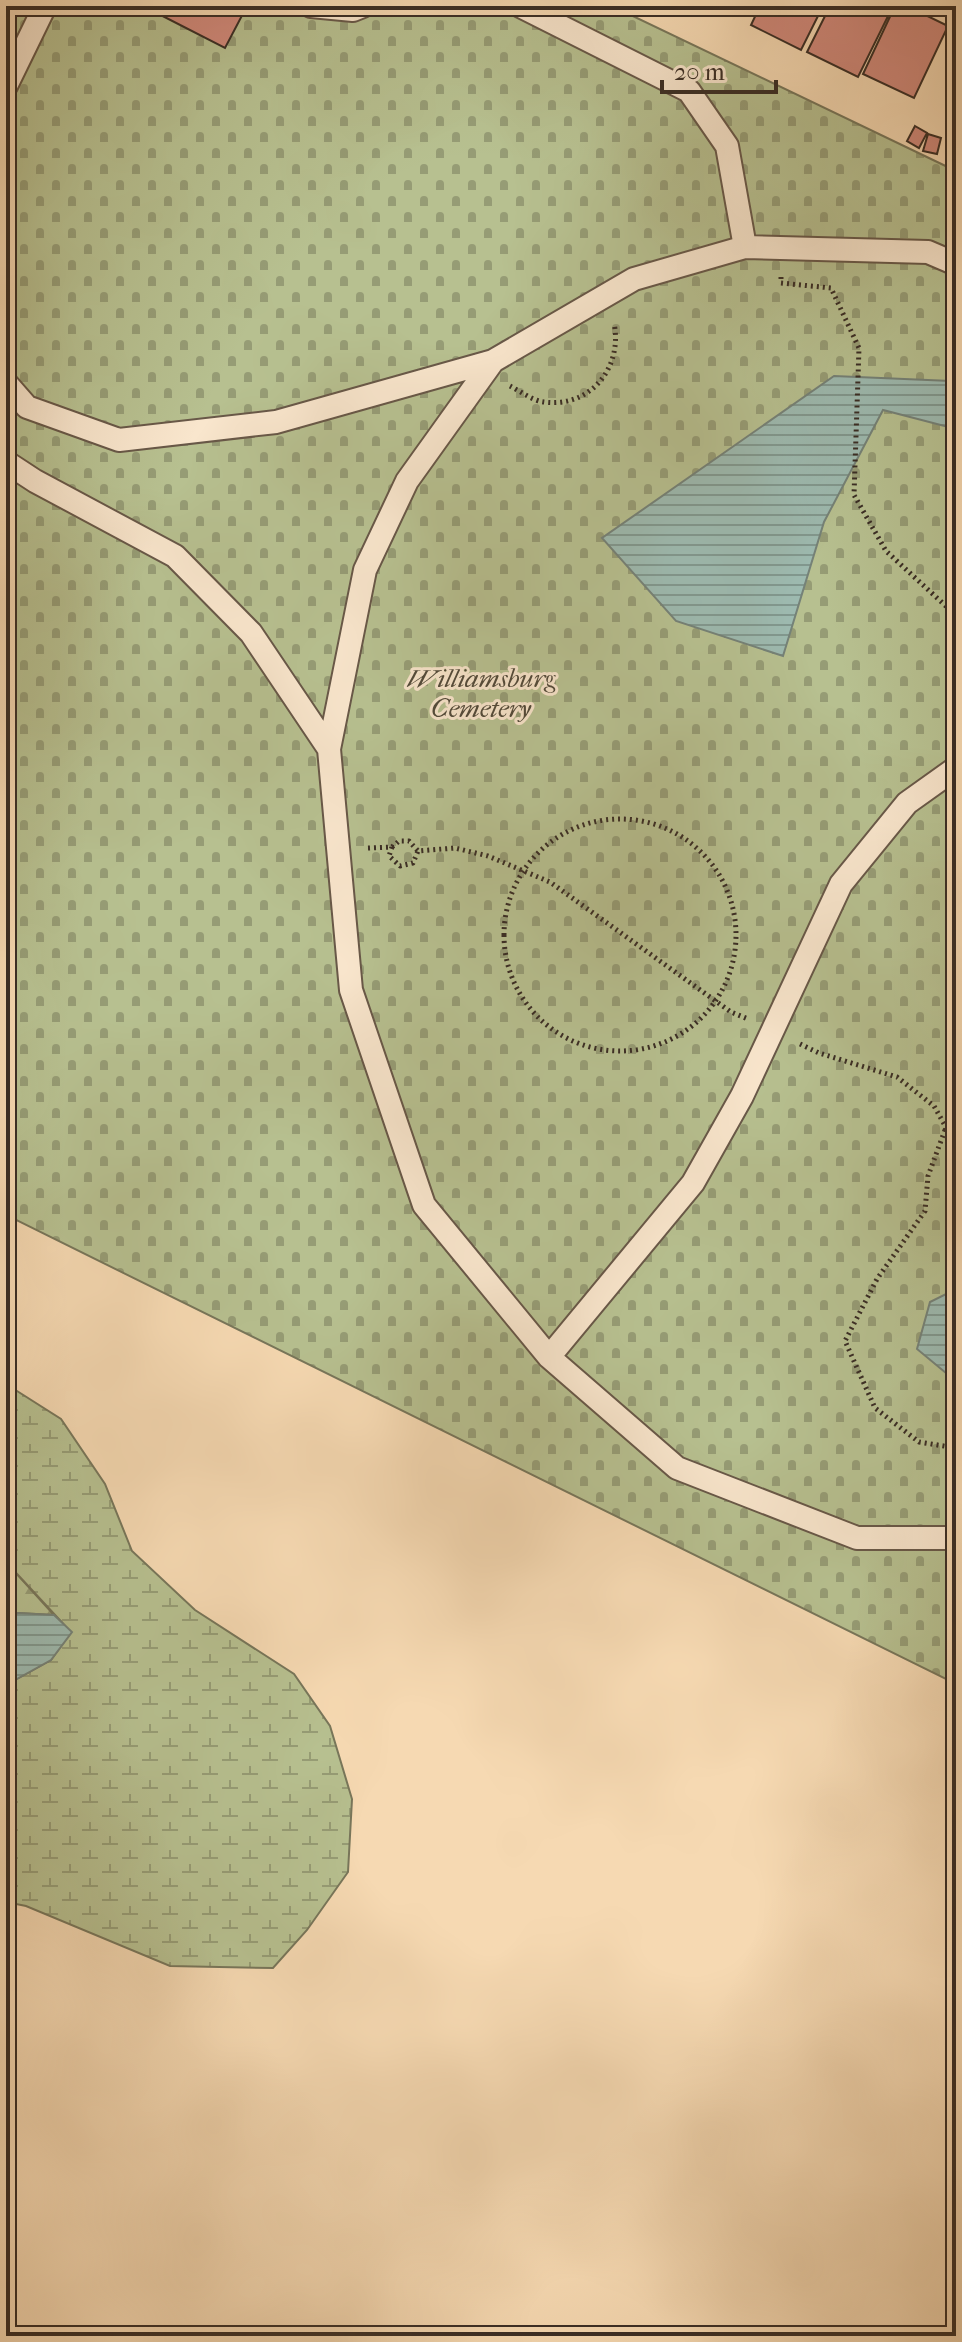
<svg xmlns="http://www.w3.org/2000/svg" width="962" height="2342" viewBox="0 0 962 2342" font-family="'IM FELL French Canon',serif">
<style>
.forest{fill:url(#forest-firs);stroke:#78765a;stroke-width:2}
.wetland{fill:url(#wetland-marsh);stroke:#78765a;stroke-width:2}
.cemetery{fill:url(#cemetery-stones);stroke:#78765a;stroke-width:2}
.water{fill:url(#water-rules);stroke:#758278;stroke-width:2}
.building{fill:#d1897b;stroke:#392d25;stroke-width:2}
.lines{fill:none;stroke-linecap:round;stroke-linejoin:round}
.service-casing{stroke:#685848;stroke-width:26}
.path{stroke:#392d25;stroke-width:5;stroke-dasharray:2 4;stroke-linecap:butt}
.service{stroke:#f9e6cd;stroke-width:22}
.labels{text-anchor:middle;dominant-baseline:central;stroke-width:6;stroke-linejoin:round;paint-order:stroke}
.park-label{font-size:26px;font-style:italic;fill:#524a3a;stroke:#f9e6cd}
</style>
<defs>
<pattern id="forest-firs" width="22" height="20" patternUnits="userSpaceOnUse" patternTransform="scale(2)"><rect width="22" height="20" fill="#b7c090"/><path d="M5 1l3.5 6h-7zM16 11l3.5 6h-7z" fill="#969c75"/></pattern>
<pattern id="wetland-marsh" width="20" height="14" patternUnits="userSpaceOnUse" patternTransform="scale(2)"><rect width="20" height="14" fill="#b7c090"/><path d="M1 5h8M5 5V1M11 12h8M15 12V8" fill="none" stroke="#969c75"/></pattern>
<pattern id="cemetery-stones" width="16" height="16" patternUnits="userSpaceOnUse" patternTransform="scale(2)"><rect width="16" height="16" fill="#b7c090"/><path d="M2 7V4a2 2 0 0 1 4 0v3zM10 15v-3a2 2 0 0 1 4 0v3z" fill="#969c75"/></pattern>
<pattern id="water-rules" width="6" height="5" patternUnits="userSpaceOnUse" patternTransform="scale(2)"><rect width="6" height="5" fill="#9dbab0"/><path d="M0 2.5h6" fill="none" stroke="#81988f"/></pattern>
</defs>
<rect width="100%" height="100%" fill="#f6d9b2"/>
<filter id="stains"><feTurbulence type="fractalNoise" baseFrequency=".0025" numOctaves="4"/><feColorMatrix values="0 0 0 0 .2 0 0 0 0 .09 0 0 0 0 .02 0 0 0 .5 -.17"/></filter>
<radialGradient id="worn" r=".72"><stop offset=".6" stop-color="#630" stop-opacity="0"/><stop offset="1" stop-color="#630" stop-opacity=".3"/></radialGradient>
<path class="forest" d="M6,1562L54,1615L18,1613L6,1619Z"/>
<path class="wetland" d="M6,1384L61,1419L105,1484L132,1551L195,1610L294,1674L330,1726L352,1799L348,1872L307,1930L273,1968L170,1966L26,1906L6,1902V1685L51,1660L71,1632L6,1562Z"/>
<path class="cemetery" d="M6,6H612L956,171V1684L6,1215Z"/>
<path class="water" d="M834,376L951,381L956,384V429L883,410L824,522L783,656L676,621L602,538Z
M956,1289V1378H952L917,1349L930,1302Z
M18,1613L54,1615L72,1632L51,1660L6,1685V1619Z"/>
<path class="building" d="M143,6H247L225,48Z
M729,6H748L745,13Z
M760,6H823L801,50L751,25Z
M830,6H893L858,77L807,52Z
M895,6H907L948,26L914,98L863,74Z
M915,126L927,133L919,148L907,141Z
M928,134L941,138L937,154L923,151Z"/>
<g class="lines">
<defs>
<path id="service" d="M311,6L353,10L363,6
M520,6L689,91L727,146L745,247
M6,86L45,6
M956,264L928,252L745,247L634,279L493,361L407,481L365,570L329,749L351,990L424,1205L549,1357L677,1468L857,1538H956
M6,383L27,407L119,440L276,422L493,361
M6,462L35,481L175,556L251,633L329,749
M549,1357L693,1183L742,1096L841,884L907,803L956,768"/>
</defs>
<use href="#service" class="service-casing"/>
<path class="path" d="M781,277V283L831,288L859,348L854,495L886,551L948,608L956,612
M510,386C520,391 533,401 544,402C591,408 623,367 614,323
M504 935a116 116 0 1 1 232 0a116 116 0 1 1-232 0Z
M392,847L399,841H409L418,851
M368,848L392,847L389,856L400,866L413,863L418,851L455,848L488,856L550,882L731,1012L748,1019
M800,1044L819,1053L897,1077L934,1106L956,1145
M956,1125L945,1130L928,1176L925,1211L877,1279L845,1341L875,1408L919,1442L956,1448"/>
<use href="#service" class="service"/>
</g>
<g class="labels">
<g class="park-label">
<text x="481" y="678">Williamsburg<tspan x="481" dy="30">Cemetery</tspan></text>
</g>
</g>
<rect width="962" height="2342" fill="none" stroke="#f6d9b2" stroke-width="32"/>
<rect x="8" y="8" width="946" height="2326" fill="none" stroke="#392d25" stroke-width="4"/>
<rect x="16" y="16" width="930" height="2310" fill="none" stroke="#392d25" stroke-width="2"/>
<path d="M662 80v12h114v-12" fill="none" stroke="#392d25" stroke-width="4"/>
<text x="674" y="80" font-size="24" fill="#392d25" stroke="#f9e6cd" stroke-width="6" paint-order="stroke">20 m</text>
<rect width="100%" height="100%" filter="url(#stains)"/>
<rect width="100%" height="100%" fill="url(#worn)"/>
</svg>
